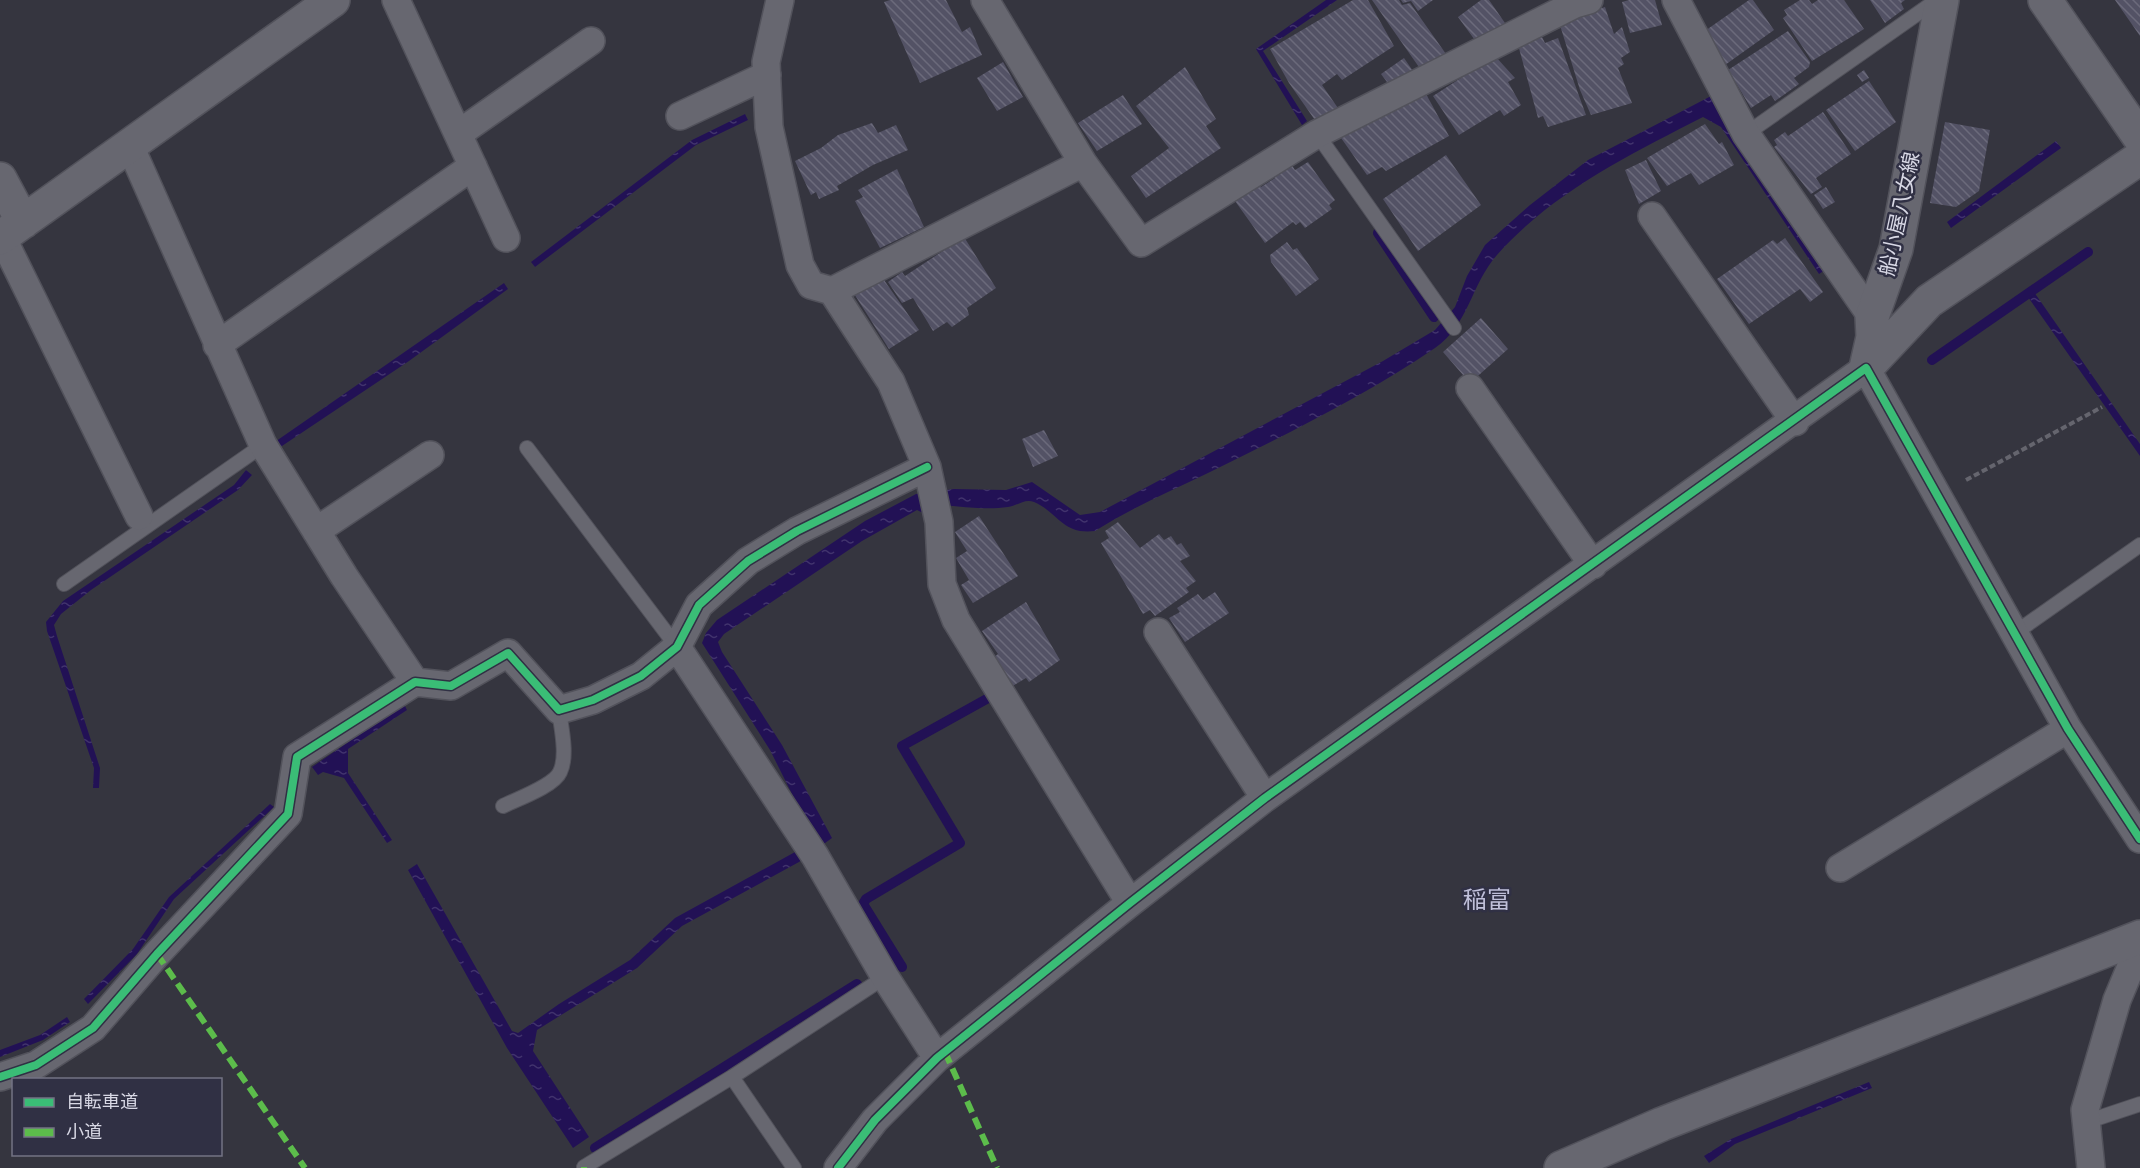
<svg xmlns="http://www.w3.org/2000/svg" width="2140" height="1168" viewBox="0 0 2140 1168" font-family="'Sofia Sans Condensed','Noto Sans JP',sans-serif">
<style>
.water{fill:url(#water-ripples)}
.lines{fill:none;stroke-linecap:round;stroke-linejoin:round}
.stream{stroke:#215;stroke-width:10}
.building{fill:url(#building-back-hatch)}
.lane-casing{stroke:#52525b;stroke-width:16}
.street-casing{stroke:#52525b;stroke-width:30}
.secondary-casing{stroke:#52525b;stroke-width:36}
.path{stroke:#65656e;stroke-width:4;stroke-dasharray:6 3;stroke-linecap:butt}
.lane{stroke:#676770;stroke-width:14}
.street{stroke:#676770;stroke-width:27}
.secondary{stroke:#676770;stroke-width:33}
.quiet{stroke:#5cbc4b;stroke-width:6;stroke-dasharray:12 6;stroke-linecap:butt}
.cycleway-casing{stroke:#303044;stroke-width:11}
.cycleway{stroke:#3abd76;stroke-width:8}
.labels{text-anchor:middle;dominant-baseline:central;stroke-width:5;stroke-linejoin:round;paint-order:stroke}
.street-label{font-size:21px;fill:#d8d8e5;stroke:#303044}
.quarter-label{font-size:24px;fill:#c0c0da;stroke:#303044}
</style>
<defs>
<pattern id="water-ripples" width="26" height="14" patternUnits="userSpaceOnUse" patternTransform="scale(1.5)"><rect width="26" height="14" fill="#215"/><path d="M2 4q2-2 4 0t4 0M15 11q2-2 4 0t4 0" fill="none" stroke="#41336d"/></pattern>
<pattern id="building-back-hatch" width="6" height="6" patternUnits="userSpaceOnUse" patternTransform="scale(1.5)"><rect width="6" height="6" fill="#535265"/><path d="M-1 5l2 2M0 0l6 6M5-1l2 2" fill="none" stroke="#6b6a7b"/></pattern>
</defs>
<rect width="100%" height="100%" fill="#35353f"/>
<path class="water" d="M1326,0H1337L1263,51L1307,121L1302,125L1256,49Z
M1713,95L1828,268L1819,274L1721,127L1703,117C1629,155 1553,192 1497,255C1471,284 1469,325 1435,348C1365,396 1285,435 1208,473C1171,491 1131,508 1095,531C1062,535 1059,513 1034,502C1025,498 1017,506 1008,507C983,511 953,505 928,504L927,515L917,510L862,541L724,634L718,642L722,652L782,745L832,838L799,862L682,926L637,968L537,1030L533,1051L589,1137L573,1148L507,1048L408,870L417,864L512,1031L518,1033L559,1004L630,960L675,918L795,852L808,826L770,750L702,643L706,633L717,620L865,521L916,494L954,489L1006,490L1032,482L1080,515L1100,512L1383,361L1435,330L1455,307L1467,276L1485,245L1530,205L1588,160Z
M745,114L748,120L696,145L535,267L531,262L692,140Z
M2056,141L2061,148L1951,228L1947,222Z
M504,283L508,289L409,361L273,452L269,446Z
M2034,292L2140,444V456L2028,297Z
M246,470L252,475L238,490L91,590L61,614L54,625L57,636L100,768L99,788H93L94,768L47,631L46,622L63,601L234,485Z
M404,704L407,710L348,749V773L392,840L387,843L344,778L323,772L318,775L312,767Z
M270,804L274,807L174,899L137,954L88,1004L84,999L133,949L169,897Z
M67,1017L70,1022L43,1040L0,1057V1050L40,1035Z
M1869,1082L1872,1088L1735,1144L1709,1163L1704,1156L1731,1139Z"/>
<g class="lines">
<path class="stream" d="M1378,233L1434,317
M1932,360L2088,252
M902,967L863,904L866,899L960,843L902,746L992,696L987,689
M595,1148L857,984"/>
</g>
<path class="building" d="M890,0H946L962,32L970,27L982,55L920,83L884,2Z
M1353,0H1368L1394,46L1342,80L1337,74L1322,85L1340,111L1317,123L1289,83L1270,49Z
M1372,0H1399L1402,5L1410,3L1446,54L1421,70Z
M1401,0H1433L1418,11L1411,1L1403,3Z
M1481,0H1489L1505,23L1477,43L1458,17Z
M1629,0H1655L1662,25L1630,33L1622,2Z
M1749,0H1753L1774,30L1725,65L1702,33Z
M1800,0H1809L1812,4L1818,0H1844L1864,29L1812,61L1783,18L1787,15L1784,10Z
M1870,0H1905L1901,3L1904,9L1885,23Z
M2115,0H2140V36Z
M1605,7L1614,34L1622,27L1630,52L1621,58L1624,64L1618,68L1632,103L1591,115L1580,90L1559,22Z
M1788,31L1810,62L1809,67L1794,78L1799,84L1775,101L1771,95L1751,108L1728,70Z
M1542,37L1545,43L1558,38L1586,115L1548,127L1543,116L1538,118L1517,41Z
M1495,56L1515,78L1508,82L1521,105L1504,116L1500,110L1459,135L1433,96Z
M1404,58L1415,74L1393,90L1381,74Z
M1003,62L1023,97L997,111L977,78Z
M1185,67L1216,119L1206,126L1221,148L1146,198L1131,176L1169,148L1136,106Z
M1864,70L1869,78L1862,82L1857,75Z
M1869,81L1896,122L1855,151L1826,110Z
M1426,94L1449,136L1386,171L1382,167L1367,175L1339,135Z
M1123,95L1142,124L1097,151L1078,123Z
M1823,112L1851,154L1816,178L1822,187L1811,194L1774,147L1777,145L1774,140L1785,132L1788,136Z
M1945,122L1990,130L1979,191L1956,207L1930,203Z
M872,123L878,133L896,125L908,150L873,165L837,186L839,190L819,199L816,192L811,195L795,161L821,148L838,135Z
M1705,124L1719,144L1722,142L1734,165L1699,185L1691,173L1667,186L1647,158Z
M1446,155L1481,205L1418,251L1383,199Z
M1646,160L1661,191L1639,204L1625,170Z
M1308,162L1335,200L1329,205L1332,209L1305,228L1300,222L1296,225L1293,222L1265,243L1235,201L1259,183L1261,187L1275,178L1273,175L1291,164L1295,170Z
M897,169L924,227L880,248L855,201L863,197L858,190Z
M1826,187L1835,202L1823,209L1814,195Z
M964,237L996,288L967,308L969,315L952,327L947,322L933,331L913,298L902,303L888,282L902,272L905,276Z
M1785,238L1823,292L1810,302L1800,289L1749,324L1717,279L1773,240L1777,244Z
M1287,242L1293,250L1297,248L1319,279L1296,296L1271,262L1270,255Z
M885,278L884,280L919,330L889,349L853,292Z
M1481,318L1508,349L1470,383L1443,352Z
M1044,430L1058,456L1033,467L1022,439Z
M979,516L1018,576L973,603L961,585L969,580L956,558L967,551L955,532Z
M1118,522L1140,548L1159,534L1164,540L1171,536L1177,545L1181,543L1190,556L1180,561L1196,581L1186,588L1189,592L1155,616L1150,610L1143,614L1101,543L1109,538L1105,531Z
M1215,592L1229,613L1185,642L1169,618L1180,612L1177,608L1198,594L1203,600Z
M1026,602L1060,660L1029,682L1026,678L1011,687L994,657L998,654L982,631Z"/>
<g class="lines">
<defs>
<path id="lane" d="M1317,134L1454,328
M1746,134L1937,0
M527,448L677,647
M64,584L263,445
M2015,633L2140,545
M503,806C517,799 554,786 560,772C568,756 561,727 559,710
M732,1077L794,1168
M2086,1122L2140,1104
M584,1167L732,1077L885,977"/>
<path id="street" d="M396,0L506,238
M780,0L766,62L769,127L800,265L811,285L832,291L891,382L927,467L939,522L942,584L956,620L1130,903
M985,0L1083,163
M1676,0L1746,134L1872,317
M680,116L767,75
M458,134L591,41
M130,146L263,445L344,576L415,682
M1652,216L1795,422
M2,237L139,516
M832,291L1083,163L1141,243L1317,134L1575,4L1589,0
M217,345L473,166
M1470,388L1593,565
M316,531L430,455
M1158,632L1265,798
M677,647L815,856L885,977L937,1058
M1840,868L2068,729
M0,1077L36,1065L93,1028L157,954L288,814L297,757L415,682L451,686L508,653L559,710L593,700L641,676L677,647L699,605L748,561L797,531L927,467
M838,1168L875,1120L937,1058L1130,903L1265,798L1866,368L2068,729L2140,839
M2091,1168L2085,1110L2117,1000L2140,945"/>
<path id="secondary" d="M2045,0L2140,138
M0,179L23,222
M0,238L333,0
M1866,368L1873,337L1872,317L1896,249L1942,0
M1866,368L1929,301L2140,158
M1561,1168L1662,1124L2140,937"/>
</defs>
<use href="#lane" class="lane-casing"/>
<use href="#street" class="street-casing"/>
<use href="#secondary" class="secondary-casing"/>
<path class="path" d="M1966,480L2102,407"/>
<use href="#lane" class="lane"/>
<use href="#street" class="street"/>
<use href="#secondary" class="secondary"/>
<path class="quiet" d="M157,954L305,1168
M945,1052L997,1168
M584,1167V1168"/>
<defs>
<path id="cycleway" d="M0,1077L36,1065L93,1028L157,954L288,814L297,757L415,682L451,686L508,653L559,710L593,700L641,676L677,647L699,605L748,561L797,531L927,467
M838,1168L875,1120L937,1058L1130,903L1265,798L1866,368L2068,729L2140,839"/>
</defs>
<use href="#cycleway" class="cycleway-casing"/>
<use href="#cycleway" class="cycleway"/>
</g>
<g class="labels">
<g class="street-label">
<text transform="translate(1900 214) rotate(-78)">船小屋八女線</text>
</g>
<g class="quarter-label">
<text x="1487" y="900">稲富</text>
</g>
</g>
<rect x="12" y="1078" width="210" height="78" fill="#303044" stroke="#737384" stroke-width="1.5"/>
<rect x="24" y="1098" width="30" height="9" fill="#3abd76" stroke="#737384" stroke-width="1.5"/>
<text x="66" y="1108" font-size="18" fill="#d8d8e5">自転車道</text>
<rect x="24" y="1128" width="30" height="9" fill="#5cbc4b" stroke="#737384" stroke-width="1.5"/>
<text x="66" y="1138" font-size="18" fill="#d8d8e5">小道</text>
</svg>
